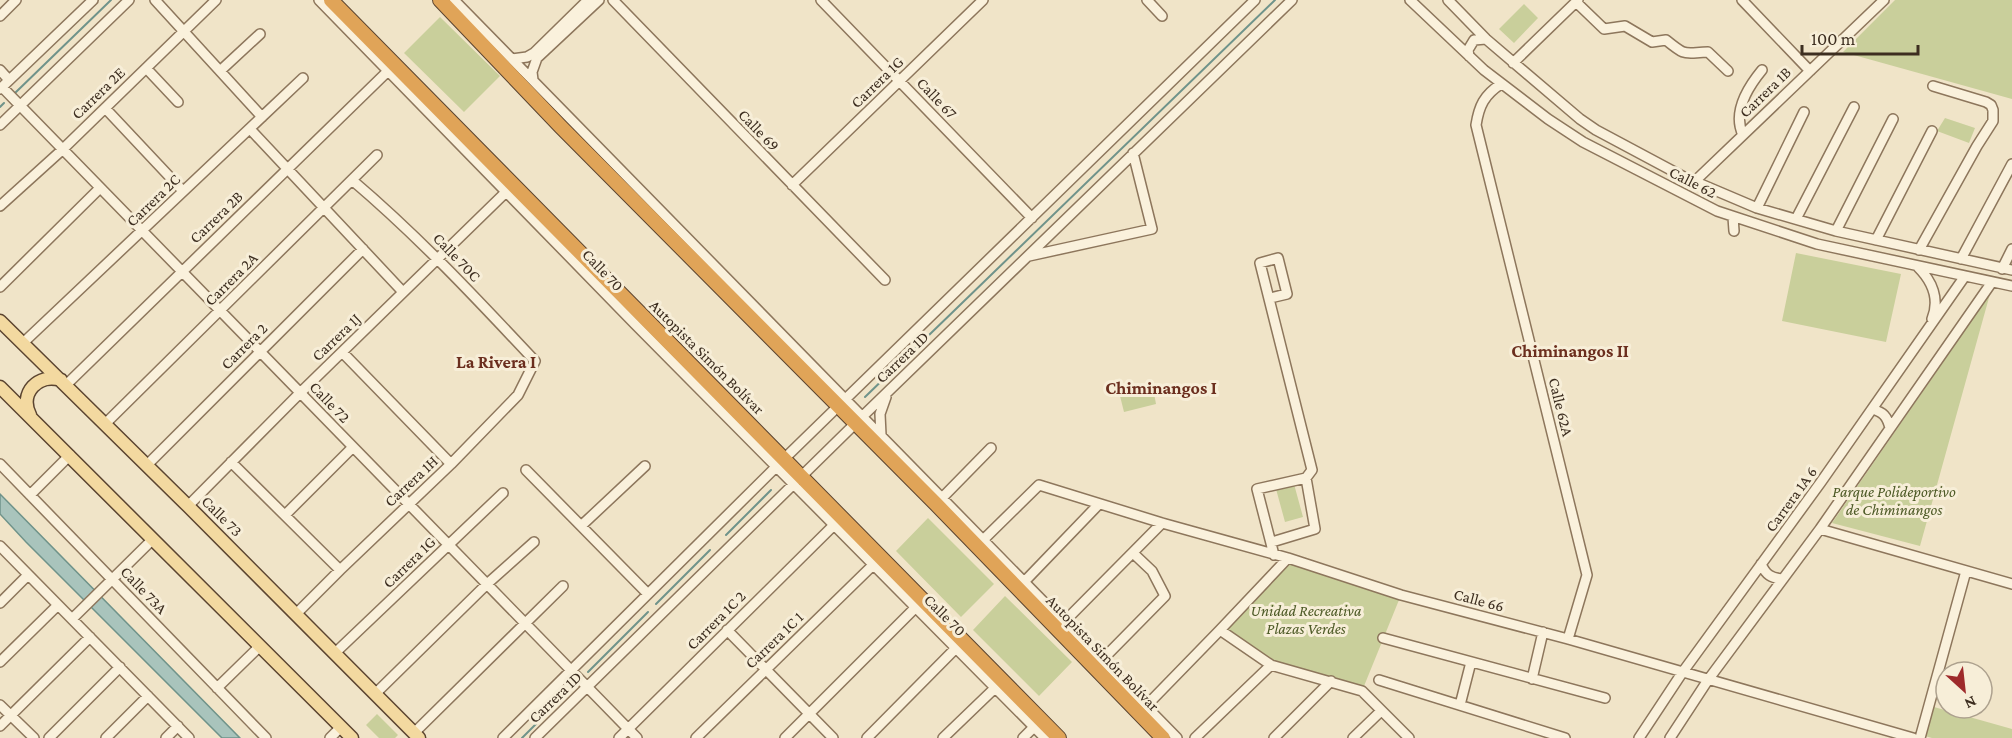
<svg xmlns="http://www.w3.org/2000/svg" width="2012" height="738" viewBox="0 0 2012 738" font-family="'Crimson Pro',serif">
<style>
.green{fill:#c9cf9b}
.water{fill:#a9c4bc;stroke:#6f938a;stroke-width:1.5}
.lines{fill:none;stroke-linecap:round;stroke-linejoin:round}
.stream{stroke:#6f938a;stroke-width:2}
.minor-casing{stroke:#8d765c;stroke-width:12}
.major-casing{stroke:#5b4430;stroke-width:15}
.highway-casing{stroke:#5b4430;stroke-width:16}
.minor{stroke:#faf1dc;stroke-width:9}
.major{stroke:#f3d9a0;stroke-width:12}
.highway{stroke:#e0a458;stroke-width:14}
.labels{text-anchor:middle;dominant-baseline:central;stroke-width:6;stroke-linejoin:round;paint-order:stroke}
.street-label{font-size:16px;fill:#3d2e20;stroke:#f7eed8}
.park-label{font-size:16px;font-style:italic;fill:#4d5a26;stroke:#f7eed8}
.neighbourhood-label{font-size:18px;font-weight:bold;fill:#6b2e1e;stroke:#f7eed8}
</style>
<rect width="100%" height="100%" fill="#f0e4c8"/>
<path class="green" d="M1895,0H2012V99L1843,52Z
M1524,4L1538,18L1514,43L1499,29Z
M440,17L500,76L464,112L404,53Z
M1945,118L1975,128L1969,143L1937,131Z
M1796,253L1901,274L1886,342L1782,321Z
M1990,294L1920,546L1832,523Z
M1153,388L1156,404L1124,412L1120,396Z
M1294,484L1303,517L1285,522L1276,489Z
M928,518L994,584L961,617L896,551Z
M1288,558L1401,595L1362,691L1271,665L1220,630Z
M1005,596L1072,662L1039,696L973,630Z
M1934,707L2012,729V738H1932L1925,736Z
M377,714L398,735L395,738H379L366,725Z"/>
<path class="water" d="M0,494L240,738H222L26,542L0,514Z"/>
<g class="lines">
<path class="stream" d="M15,93L111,0
M0,107L4,103
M865,397L1275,0
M726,535L771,490
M656,604L710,550
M588,672L648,612
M522,738L572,688"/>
<defs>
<path id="minor" d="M155,0L262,117
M319,0L635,324L1045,738
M454,0L1177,738
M613,0L885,280
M821,0L1032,218
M1147,0L1162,16
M1410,0L1484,70L1548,119L1583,142L1717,211L1817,244L2012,286
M1448,0L1486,39L1580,119L1596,130L1684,177L1757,208L1836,231L2012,270
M1742,0L1810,71
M1576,2L1604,29L1625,26L1652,42L1666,40C1687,57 1683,53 1708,52L1728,71
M0,16L16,0
M1469,56L1468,50L1474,40L1486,39
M512,59L527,57L534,53L588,0
M1513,63L1578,0
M146,68L178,102
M0,70L9,80
M220,71L260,34
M533,80L532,72L537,58L599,0
M1501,84C1484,95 1479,106 1476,125L1587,575L1568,639
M2,87L637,738
M0,89L93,0
M105,108L183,191
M0,125L129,0
M250,129L403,292
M1743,135C1732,112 1748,87 1762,70
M1694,182L1884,0
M792,185L983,0
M0,206L62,150L216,0
M1757,208L1804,112
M1733,217L1734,231
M1796,219L1854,107
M1836,231L1893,119
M1876,240L1932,131
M1919,250L1977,146L1993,121V110L1991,105L1986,102L1933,86
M1029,256L1152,229L1133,153
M1961,259L2012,164
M1918,267C1932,281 1940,299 1932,319
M2002,269L2012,249
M0,287L100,188
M1270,298L1287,294L1278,258L1260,263L1312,470L1306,478L1257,489L1274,555
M23,343L303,78
M342,352L451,464
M66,385L388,71
M1872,409C1883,412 1887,416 1890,428
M105,424L377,155
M881,435L880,414L886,397
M231,462L340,570
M0,464L266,738
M147,465L363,249
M526,470L648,594
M30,495L70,455
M942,498L991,448
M188,506L300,393L506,192
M285,515L353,447
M581,526L645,466
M1820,529L2012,584
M1272,542L1315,529L1306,478
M979,544L1039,485L1162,523L1288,558L1401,595L1568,639L1913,738
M0,546L189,738
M1761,564C1766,575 1771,578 1783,579
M1024,582L1099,504
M0,603L28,575
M296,614L340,570L451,464L518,395L535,361C476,298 418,236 352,180
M72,619L153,539
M1063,623L1162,523
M727,630L833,738
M1220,630L1271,665L1362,691L1409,738
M1383,638L1605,698
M335,653L503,493
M1101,661L1165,596L1152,571L1133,553
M0,662L58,605
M1532,679L1543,632
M1379,680L1565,738
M217,688L260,646
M375,694L487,584L534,542
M0,705L34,738
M1460,705L1471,662
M1146,706L1220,630L1288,558
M0,726L90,637
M414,733L563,586
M49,738L120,667
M106,738L148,696
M166,738L178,726
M330,738L341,727
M503,738L785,458L1255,0
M535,738L868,411L1292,0
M619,738L834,525
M696,738L874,564
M785,738L919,604
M867,738L957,647
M943,738L996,687
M1023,738L1034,727
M1195,738L1271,665
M1274,738L1331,681
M1353,738L1381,711
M1639,738L1682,673L1821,482L1965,276
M1670,738L1708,680L1820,529L1992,282
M1920,738L1966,571"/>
<path id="major" d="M0,321L188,506L419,738
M0,387L352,738
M30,415C19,393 38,373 61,380"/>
<path id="highway" d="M331,0L1059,738
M440,0L561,127L936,504L1163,738"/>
</defs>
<use href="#minor" class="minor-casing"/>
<use href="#major" class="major-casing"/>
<use href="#highway" class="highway-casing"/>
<use href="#minor" class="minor"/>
<use href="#major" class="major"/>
<use href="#highway" class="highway"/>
</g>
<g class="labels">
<g class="street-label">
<text transform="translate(877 82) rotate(-44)">Carrera 1G</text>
<text transform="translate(1765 92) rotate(-44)">Carrera 1B</text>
<text transform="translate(98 93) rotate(-44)">Carrera 2E</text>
<text transform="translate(937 98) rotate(46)">Calle 67</text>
<text transform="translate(759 130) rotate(46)">Calle 69</text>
<text transform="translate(1693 182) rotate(27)">Calle 62</text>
<text transform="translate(153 200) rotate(-44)">Carrera 2C</text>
<text transform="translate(216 217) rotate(-44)">Carrera 2B</text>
<text transform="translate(457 257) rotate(46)">Calle 70C</text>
<text transform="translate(603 270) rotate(46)">Calle 70</text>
<text transform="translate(231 279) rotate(-45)">Carrera 2A</text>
<text transform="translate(336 337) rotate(-44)">Carrera 1J</text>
<text transform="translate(244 346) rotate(-45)">Carrera 2</text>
<text transform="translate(707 357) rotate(45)">Autopista Simón Bolívar</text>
<text transform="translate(902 357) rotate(-44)">Carrera 1D</text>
<text transform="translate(330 402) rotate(46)">Calle 72</text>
<text transform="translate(1561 407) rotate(76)">Calle 62A</text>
<text transform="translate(411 481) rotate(-43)">Carrera 1H</text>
<text transform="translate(1791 499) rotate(-54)">Carrera 1A 6</text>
<text transform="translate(222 516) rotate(45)">Calle 73</text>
<text transform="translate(409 562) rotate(-44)">Carrera 1G</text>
<text transform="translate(144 590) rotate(46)">Calle 73A</text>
<text transform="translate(1479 600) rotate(15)">Calle 66</text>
<text transform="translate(945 615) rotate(45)">Calle 70</text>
<text transform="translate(716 620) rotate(-45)">Carrera 1C 2</text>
<text transform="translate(774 640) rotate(-44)">Carrera 1C 1</text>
<text transform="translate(1103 653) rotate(46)">Autopista Simón Bolívar</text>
<text transform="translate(555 697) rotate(-44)">Carrera 1D</text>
</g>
<g class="park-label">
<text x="1894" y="491">Parque Polideportivo<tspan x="1894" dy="18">de Chiminangos</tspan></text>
<text x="1306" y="610">Unidad Recreativa<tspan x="1306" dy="18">Plazas Verdes</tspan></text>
</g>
<g class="neighbourhood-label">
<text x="1570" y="351">Chiminangos II</text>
<text x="496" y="362">La Rivera I</text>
<text x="1161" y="388">Chiminangos I</text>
</g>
</g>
<g transform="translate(1964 690) rotate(153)"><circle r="28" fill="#f7eed8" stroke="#ada18e" stroke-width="1.5"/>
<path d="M0-4.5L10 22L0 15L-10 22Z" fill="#9e2a2b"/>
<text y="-9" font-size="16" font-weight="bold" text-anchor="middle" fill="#3d2e20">N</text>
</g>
<path d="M1802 45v9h116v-9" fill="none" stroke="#3d2e20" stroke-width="3"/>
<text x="1811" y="45" font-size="18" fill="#3d2e20" stroke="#f7eed8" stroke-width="4.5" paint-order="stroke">100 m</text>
</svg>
